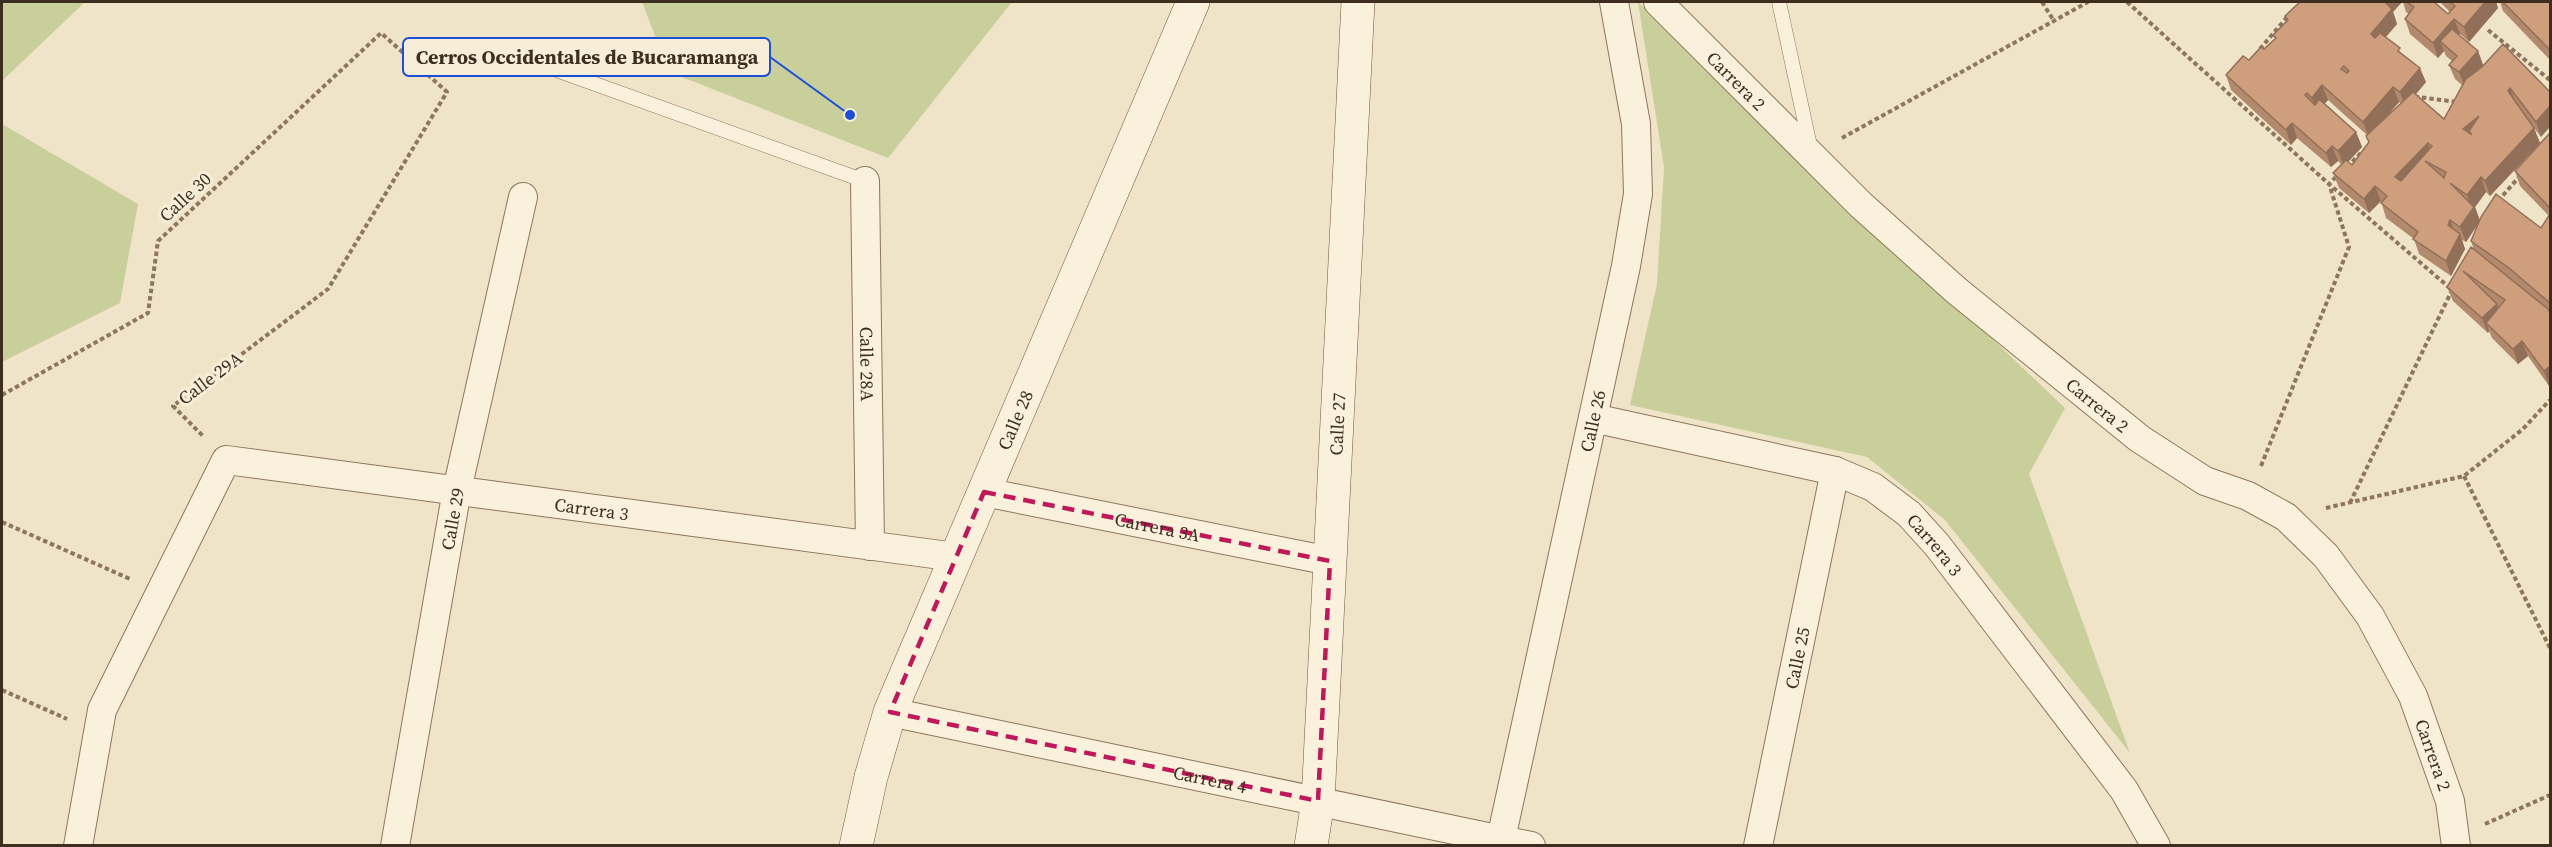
<svg xmlns="http://www.w3.org/2000/svg" width="2552" height="847" viewBox="0 0 2552 847" font-family="'Source Serif 4',serif">
<style>
.green{fill:#c9cf9b}
.lines{fill:none;stroke-linecap:round;stroke-linejoin:round}
.lane-casing{stroke:#8d765c;stroke-width:15}
.street-casing{stroke:#8d765c;stroke-width:30}
.secondary-casing{stroke:#6f573f;stroke-width:34}
.path{stroke:#8d765c;stroke-width:4;stroke-dasharray:4.5 3;stroke-linecap:butt}
.lane{stroke:#faf1dc;stroke-width:14}
.street{stroke:#faf1dc;stroke-width:28}
.secondary{stroke:#faf1dc;stroke-width:33}
.wall{fill:#b2896c;fill-rule:evenodd}
.shaded-wall{fill:#916f58}
.building{fill:#cf9f7d;stroke:#916f58;stroke-width:1.5;fill-rule:evenodd}
.marked{fill:none;stroke:#c2185b;stroke-width:4.5;stroke-dasharray:12 8;stroke-linejoin:round}
.labels{text-anchor:middle;dominant-baseline:central;stroke-width:6;stroke-linejoin:round;paint-order:stroke}
.street-label{font-size:18px;fill:#3d2e20;stroke:#f7eed8}
.leader{fill:none;stroke:#1d4ed8;stroke-width:2}
.callout-dot{fill:#1d4ed8;stroke:#f7eed8;stroke-width:2}
.callout{fill:#f7eed8;stroke:#1d4ed8;stroke-width:2}
.callout-label{font-size:20px;text-anchor:middle;font-weight:bold;fill:#3d2e20}
</style>
<rect width="100%" height="100%" fill="#f0e4c8"/>
<path class="green" d="M2,2H85L2,81Z
M642,2H1012L888,158L669,72Z
M1638,2L2065,408L2029,474L2130,753L1945,520L1867,457L1630,405L1657,284L1664,167Z
M2,124L138,204L120,303L2,362Z"/>
<g class="lines">
<defs>
<path id="lane" d="M1779,2L1810,146
M559,71L865,181"/>
<g id="street">
<path id="s1" d="M1658,2L1861,205L1957,291L2140,439L2205,481L2248,496L2286,517L2326,556L2370,616L2413,696L2450,801L2456,846"/>
<path id="s2" d="M865,181L870,546"/>
<path id="s3" d="M1593,418L1835,471L1873,487L1909,514L1937,545L2124,790L2156,846"/>
<path id="s4" d="M984,492L1330,561"/>
<path id="s5" d="M890,712L1531,846"/>
<path id="s6" d="M1501,839L1626,266L1638,194L1636,124L1614,2"/>
<path id="s7" d="M78,846L102,710L226,460L956,557"/>
<path id="s8" d="M395,846L457,490L523,197"/>
<path id="s9" d="M1758,846L1835,471"/>
</g>
<g id="secondary">
<path id="s10" d="M856,846L871,777L890,712L1193,2"/>
<path id="s11" d="M1311,846L1318,801L1358,2"/>
</g>
</defs>
<use href="#lane" class="lane-casing"/>
<use href="#street" class="street-casing"/>
<use href="#secondary" class="secondary-casing"/>
<path class="path" d="M2042,2L2054,21
M2127,2L2329,184L2451,289
M2488,30L2550,80
M2260,49L2288,16
M2416,100L2418,97L2457,102
M1842,138L2088,2
M2347,167L2361,153
M2498,201L2519,177
M2,395L148,313L158,241L381,33L447,92L328,289L173,406L203,436
M2261,466L2349,247L2329,184L2337,176
M2464,476L2550,648
M2350,503L2452,290
M2326,508L2464,476L2523,429L2550,400
M2,522L130,579
M2,690L67,719
M2485,824L2550,795"/>
<use href="#lane" class="lane"/>
<use href="#street" class="street"/>
<use href="#secondary" class="secondary"/>
</g>
<path class="wall" d="M2300,2H2402L2393,12L2397,24L2386,37L2402,54L2426,82L2416,94L2444,119L2462,85L2455,79L2449,65L2452,61L2446,56L2444,51L2438,58L2410,34L2405,19L2409,14L2406,12L2403,2H2434L2448,14L2450,12L2440,2H2496L2498,8L2469,42L2460,34L2459,35L2478,51L2483,65L2480,69L2550,92L2541,137L2527,119L2534,128L2540,143L2490,196L2486,192L2475,207L2480,221L2541,228L2549,216L2520,186L2515,171L2550,133V385L2549,386L2528,356L2518,364L2492,338L2489,331L2488,333L2453,301L2447,287L2474,250L2471,241L2478,224L2466,242L2462,240L2465,249L2451,276L2419,254L2414,239L2386,218L2381,201L2369,213L2339,188L2333,173L2342,165L2338,161L2331,167L2297,138L2291,145L2231,90L2226,75L2264,49L2275,39L2273,35L2287,21L2285,16ZM2328,100L2367,135L2369,143L2352,165L2348,162L2362,147L2356,132L2324,104ZM2399,102L2401,103L2383,120Z
M2500,2H2550V60L2503,11Z"/>
<path class="shaded-wall" d="M2384,2H2402L2393,12L2397,24L2376,48L2371,34Z
M2485,2H2496L2498,8L2469,42L2464,27Z
M2454,19L2460,34L2448,47L2440,41L2444,51L2438,58L2433,43Z
M2478,51L2483,65L2465,87L2459,72Z
M2420,68L2426,82L2405,107L2400,92Z
M2322,85L2328,100L2317,113L2312,98Z
M2393,87L2399,102L2369,137L2363,122Z
M2510,88L2516,103L2508,91Z
M2550,106V127L2541,137L2536,122Z
M2479,116L2469,131L2473,141L2463,129Z
M2292,123L2297,138L2291,145L2286,130Z
M2534,128L2540,143L2490,196L2485,181Z
M2356,132L2362,147L2344,166L2338,151Z
M2428,143L2433,158L2425,161L2401,192L2395,177Z
M2332,146L2338,161L2331,167L2326,153Z
M2481,177L2486,192L2475,207L2480,221L2466,242L2460,227L2472,210L2467,195Z
M2375,186L2381,201L2369,213L2364,199Z
M2450,220L2456,235L2448,225Z
M2460,234L2465,249L2451,276L2446,261Z
M2497,304L2502,319L2486,323L2489,331L2488,333L2482,318Z
M2522,341L2528,356L2518,364L2513,349Z
M2550,366V385L2549,386L2544,371Z"/>
<path class="building" d="M2300,2H2385L2392,9L2371,34L2375,38L2380,33L2400,48L2398,51L2420,68L2400,92L2393,87L2363,122L2322,85L2312,98L2307,93L2305,95L2315,105L2319,99L2356,132L2338,151L2332,146L2326,153L2292,123L2286,130L2226,75L2243,56L2249,60L2261,47L2264,49L2276,38L2273,35L2288,20L2285,16ZM2344,66L2349,71L2347,73L2341,69Z
M2407,2H2434L2448,14L2455,6L2450,2H2485L2464,27L2454,19L2433,43L2405,19L2414,7Z
M2503,2H2550V50Z
M2452,29L2478,51L2459,72L2449,65L2457,56L2440,41Z
M2503,44L2550,92V106L2536,122L2510,88L2508,91L2534,128L2485,181L2481,177L2467,195L2450,183L2474,207L2460,227L2450,220L2448,225L2460,234L2446,261L2413,239L2418,232L2381,203L2387,196L2375,186L2364,199L2333,173L2346,160L2352,165L2369,142L2366,136L2413,92L2444,119L2466,79L2482,67ZM2479,116L2469,131L2472,135L2463,129ZM2428,143L2432,146L2401,181L2395,177ZM2425,161L2446,172L2444,178Z
M2550,133V208L2515,171Z
M2496,194L2541,228L2550,214V303L2509,268L2471,241L2481,217Z
M2471,247L2548,309L2550,313V366L2544,371L2522,341L2513,349L2486,323L2505,300L2463,271L2497,304L2482,318L2447,287Z"/>
<path class="marked" d="M984,492L1330,561L1318,801L890,712Z"/>
<g class="labels">
<g class="street-label">
<text stroke="none"><textPath href="#s1" startOffset="111">Carrera 2</textPath></text>
<text transform="translate(185 197) rotate(-43)">Calle 30</text>
<text stroke="none"><textPath href="#s2" startOffset="183">Calle 28A</textPath></text>
<text transform="translate(210 378) rotate(-37)">Calle 29A</text>
<text stroke="none"><textPath href="#s1" startOffset="597">Carrera 2</textPath></text>
<text stroke="none"><textPath href="#s10" startOffset="456">Calle 28</textPath></text>
<text stroke="none"><textPath href="#s6" startOffset="428">Calle 26</textPath></text>
<text stroke="none"><textPath href="#s11" startOffset="423">Calle 27</textPath></text>
<text stroke="none"><textPath href="#s7" startOffset="786">Carrera 3</textPath></text>
<text stroke="none"><textPath href="#s8" startOffset="332">Calle 29</textPath></text>
<text stroke="none"><textPath href="#s4" startOffset="177">Carrera 3A</textPath></text>
<text stroke="none"><textPath href="#s3" startOffset="374">Carrera 3</textPath></text>
<text stroke="none"><textPath href="#s9" startOffset="192">Calle 25</textPath></text>
<text stroke="none"><textPath href="#s1" startOffset="1101">Carrera 2</textPath></text>
<text stroke="none"><textPath href="#s5" startOffset="327">Carrera 4</textPath></text>
</g>
</g>
<path class="leader" d="M850 115L770 57"/>
<circle class="callout-dot" cx="850" cy="115" r="6"/>
<rect class="callout" x="403" y="38" width="367" height="38" rx="6"/>
<g class="callout-label">
<text x="587" y="64">Cerros Occidentales de Bucaramanga</text>
</g>
<rect width="2552" height="847" fill="none" stroke="#3d2e20" stroke-width="6"/>
</svg>
